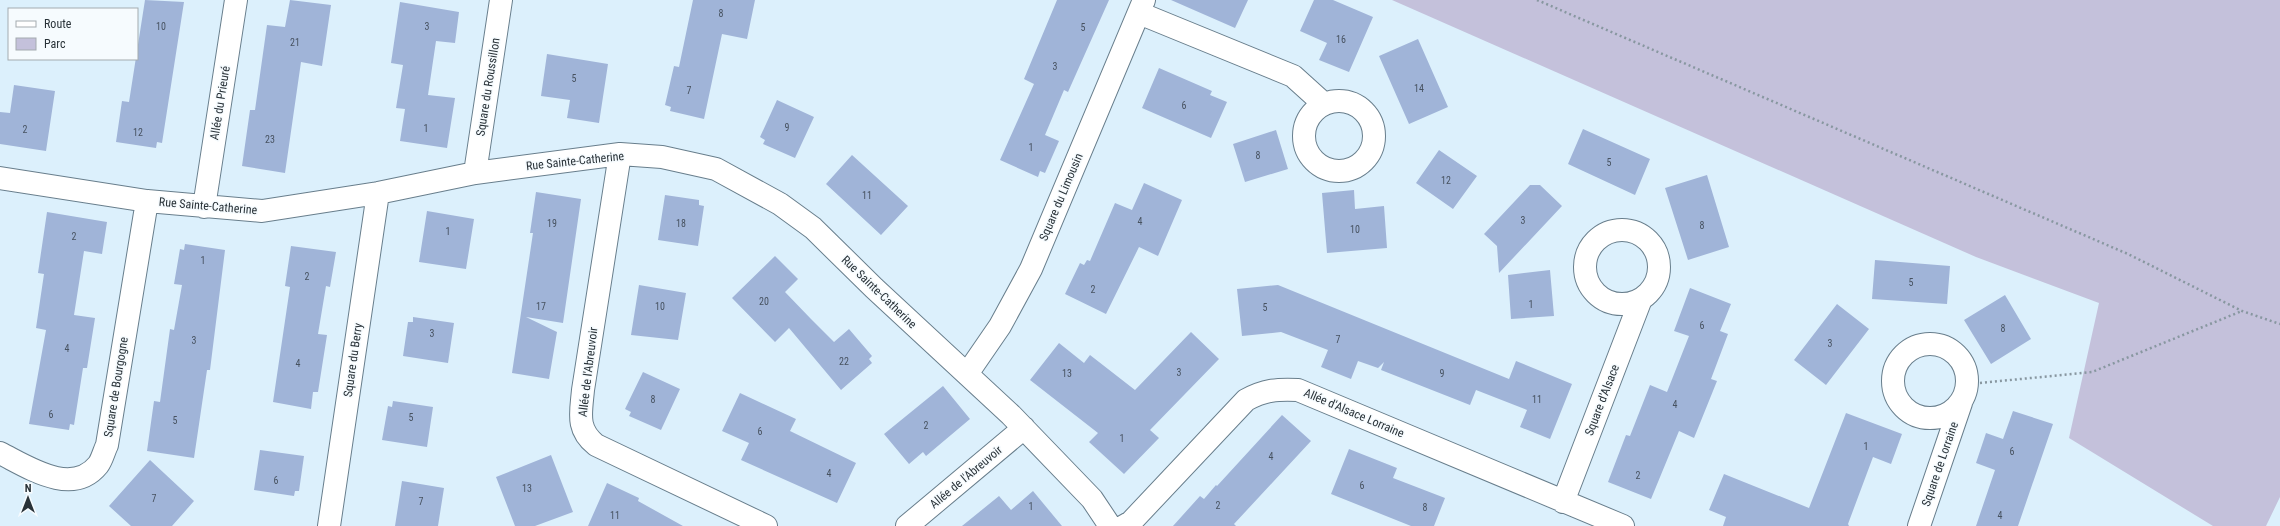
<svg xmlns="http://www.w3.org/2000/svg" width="2280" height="526" viewBox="0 0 2280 526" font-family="'Roboto Condensed',sans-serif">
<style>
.green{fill:#c4c1db}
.building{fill:#a0b4d8}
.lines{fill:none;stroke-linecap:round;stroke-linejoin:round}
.minor-casing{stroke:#687e8c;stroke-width:24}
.path{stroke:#8897a0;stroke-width:2.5;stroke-dasharray:2 3;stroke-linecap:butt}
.minor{stroke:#fff;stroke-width:22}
.labels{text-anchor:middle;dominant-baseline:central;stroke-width:3;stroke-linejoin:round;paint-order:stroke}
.number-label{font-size:10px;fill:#475260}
.street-label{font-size:12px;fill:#293238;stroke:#f6fbfe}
</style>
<rect width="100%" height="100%" fill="#dcf0fc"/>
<path class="green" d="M1392,0H2280V497L2266,526H2213L2069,438L2099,303L1976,257Z"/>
<path class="building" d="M145,0L184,2L162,143L157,142L156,148L116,142L122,101L129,102Z
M290,0L331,5L322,66L301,62L285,173L242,166L250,110H255L267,25L285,27Z
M693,0H755L747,39L722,34L704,119L670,111L671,107L665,105L674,66L679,67Z
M1057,0H1109L1068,92L1064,90L1045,135L1059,141L1045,173L1040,171L1038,177L1000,160L1034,84L1024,79Z
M1171,0H1248L1235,28Z
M1314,0H1333L1373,17L1349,72L1319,60L1327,43L1300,31Z
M400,2L459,12L455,43L436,41L428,95L455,98L447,148L400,141L405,109L396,108L403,65L391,63Z
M1418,39L1448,107L1409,124L1379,56Z
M547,54L608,64L599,123L567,118L570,100L541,96Z
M1159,68L1212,91L1210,95L1227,102L1211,138L1142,108Z
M14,85L55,91L46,151L0,144V112L10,113Z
M777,100L814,117L795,158L763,144L765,140L760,137Z
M1583,129L1650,159L1635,195L1568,164Z
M1276,130L1288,169L1245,182L1233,144Z
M1439,150L1477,176L1453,209L1416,183Z
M852,155L908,206L881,235L826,184Z
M1707,175L1729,247L1688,260L1665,188Z
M1144,183L1182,200L1158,256L1139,247L1106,314L1065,294L1080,263L1084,265L1087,260L1090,261L1115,203L1132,210Z
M1530,185H1540L1562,206L1499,273L1497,246L1484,234Z
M1354,190L1355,209L1384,206L1387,248L1327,253L1322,193Z
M536,192L581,199L563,323L526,317L557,332L549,379L512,373L533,233H530Z
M665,195L699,200V205L704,206L698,246L658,240Z
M427,211L474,219L466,269L419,262Z
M47,212L107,222L102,254L84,251L74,315L95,318L87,368H83L74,425L70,424L69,430L29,424L46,330L36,328L44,274L38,273Z
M185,244L225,250L210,370H207L194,458L147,451L154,401L160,402L170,329L174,330L182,285L174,284L180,249L184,250Z
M291,246L336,252L330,287L326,286L318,334L327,335L318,392H313L311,409L273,402L290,287L285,286Z
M775,256L798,279L785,292L811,319L834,342L849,329L872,356L869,359L872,363L841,390L789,328L775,342L732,298Z
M1875,260L1950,266L1947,304L1872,299Z
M1550,270L1554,316L1511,319L1508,275Z
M639,285L686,293L678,340L631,335Z
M1278,285L1509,379L1516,361L1572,384L1550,439L1520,427L1527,410L1476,390L1470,405L1381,370L1384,362L1378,368L1358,361L1351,379L1321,367L1328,350L1281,332L1242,336L1237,289Z
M1690,288L1731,304L1720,331L1728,334L1711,379L1717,381L1694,438L1679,431L1651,499L1608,482L1626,435L1630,436L1650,385L1667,392L1689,336L1674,331Z
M2005,295L2031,339L1991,364L1964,320Z
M1837,304L1869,329L1826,385L1794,360Z
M413,317L454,323L448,363L403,356L408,322H413Z
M1191,332L1219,359L1150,430L1159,438L1124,474L1089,442L1098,433L1030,380L1059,343L1084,363L1090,355L1135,390Z
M643,372L680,389L661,430L629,416L631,412L625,409Z
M943,386L970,419L926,456L923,452L909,464L884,434Z
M740,393L796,419L790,431L856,463L837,503L741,460L749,443L722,431Z
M393,401L433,407L427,447L382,440L388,406L392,407Z
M2013,411L2053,424L2018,526H1976L1995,470L1976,463L1986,433L2003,439Z
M1846,413L1902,434L1891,464L1873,457L1848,524L1849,526H1723L1726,517L1709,510L1724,474L1809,508Z
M1282,415L1311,441L1234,524L1236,526H1173L1200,496L1204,499L1216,485L1217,486Z
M1349,449L1397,468L1393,478L1445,498L1434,526H1411L1331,494Z
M260,450L304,456L299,491H295L294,496L254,490Z
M551,455L573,512L535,526H515L496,477Z
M150,460L194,501L172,526H131L109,506Z
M402,481L444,488L438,526H395Z
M607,483L639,498L638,501L683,526H588Z
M1033,491L1062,526H962L999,496L1011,510Z"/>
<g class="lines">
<defs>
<path id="minor" d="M1139,13L1293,76L1324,104
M1304 136a35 35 0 1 1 70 0a35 35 0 1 1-70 0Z
M620,154L583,390C581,413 576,429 596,445L766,526
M475,173L501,0
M0,178L147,201L262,211L378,193L475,173L620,154L662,157L716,169L780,204L813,228L874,288L1011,415L1092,499L1110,526
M204,207L236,0
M1585 267a37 37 0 1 1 74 0a37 37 0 1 1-74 0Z
M1893 381a37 37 0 1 1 74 0a37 37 0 1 1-74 0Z
M967,374L1000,326L1031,269L1144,0
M0,453C28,467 72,497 98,465C102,460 104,451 107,445L147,201
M1563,502L1641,299
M329,526L378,193
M907,526L1024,428
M1124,526L1131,522L1246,400C1265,390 1276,389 1298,390L1623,526
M1919,526L1961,403"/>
</defs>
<use href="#minor" class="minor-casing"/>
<path class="path" d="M1537,0L2128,254L2242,311L2280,324
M1980,383L2092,372L2242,311"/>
<use href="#minor" class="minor"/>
</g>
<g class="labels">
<g class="number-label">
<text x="721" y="13">8</text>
<text x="161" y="26">10</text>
<text x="427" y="26">3</text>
<text x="1083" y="27">5</text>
<text x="1341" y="39">16</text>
<text x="295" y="42">21</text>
<text x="1055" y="66">3</text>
<text x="574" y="78">5</text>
<text x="1419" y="88">14</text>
<text x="689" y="90">7</text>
<text x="1184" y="105">6</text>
<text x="787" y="127">9</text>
<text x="426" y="128">1</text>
<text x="25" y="129">2</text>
<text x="138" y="132">12</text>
<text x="270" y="139">23</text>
<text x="1031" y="147">1</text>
<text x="1258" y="155">8</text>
<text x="1609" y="162">5</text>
<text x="1446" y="180">12</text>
<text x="867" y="195">11</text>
<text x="1523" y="220">3</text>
<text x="1140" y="221">4</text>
<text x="552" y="223">19</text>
<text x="681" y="223">18</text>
<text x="1702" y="225">8</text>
<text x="1355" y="229">10</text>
<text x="448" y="231">1</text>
<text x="74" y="236">2</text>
<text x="203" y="260">1</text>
<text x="307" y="276">2</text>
<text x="1911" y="282">5</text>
<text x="1093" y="289">2</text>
<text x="764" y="301">20</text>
<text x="1531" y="304">1</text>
<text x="541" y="306">17</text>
<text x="660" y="306">10</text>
<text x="1265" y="307">5</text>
<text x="1702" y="325">6</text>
<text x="2003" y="328">8</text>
<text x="432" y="333">3</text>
<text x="1338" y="339">7</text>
<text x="194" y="340">3</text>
<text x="1830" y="343">3</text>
<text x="67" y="348">4</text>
<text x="844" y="361">22</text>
<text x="298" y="363">4</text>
<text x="1179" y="372">3</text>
<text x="1067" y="373">13</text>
<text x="1442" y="373">9</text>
<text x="653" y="399">8</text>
<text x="1537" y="399">11</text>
<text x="1675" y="404">4</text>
<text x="51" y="414">6</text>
<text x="411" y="417">5</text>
<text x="175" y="420">5</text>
<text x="926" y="425">2</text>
<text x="760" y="431">6</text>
<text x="1122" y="438">1</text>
<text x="1866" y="446">1</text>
<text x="2012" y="451">6</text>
<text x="1271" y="456">4</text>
<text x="829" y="473">4</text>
<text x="1638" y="475">2</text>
<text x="276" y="480">6</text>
<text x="1362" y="485">6</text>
<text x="527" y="488">13</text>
<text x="154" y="498">7</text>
<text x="421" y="501">7</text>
<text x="1218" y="505">2</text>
<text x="1031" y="506">1</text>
<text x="1425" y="507">8</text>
<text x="615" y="515">11</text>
<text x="2000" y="515">4</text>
</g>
<g class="street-label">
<text transform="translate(488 87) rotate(-81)">Square du Roussillon</text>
<text transform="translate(220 103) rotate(-81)">Allée du Prieuré</text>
<text transform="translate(575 161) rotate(-6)">Rue Sainte-Catherine</text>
<text transform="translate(1061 197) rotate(-67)">Square du Limousin</text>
<text transform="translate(208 206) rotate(5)">Rue Sainte-Catherine</text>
<text transform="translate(879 292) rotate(44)">Rue Sainte-Catherine</text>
<text transform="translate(353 360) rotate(-82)">Square du Berry</text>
<text transform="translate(588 372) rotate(-83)">Allée de l'Abreuvoir</text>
<text transform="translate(116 387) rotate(-81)">Square de Bourgogne</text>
<text transform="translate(1602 400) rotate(-69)">Square d'Alsace</text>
<text transform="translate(1354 413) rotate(23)">Allée d'Alsace Lorraine</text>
<text transform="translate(1940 464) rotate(-71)">Square de Lorraine</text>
<text transform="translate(966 477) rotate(-40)">Allée de l'Abreuvoir</text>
</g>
</g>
<rect x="8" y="8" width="130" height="52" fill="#f6fbfe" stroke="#a4abaf"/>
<rect x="16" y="21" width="20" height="6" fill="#ffffff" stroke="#a4abaf"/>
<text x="44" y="28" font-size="12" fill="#293238">Route</text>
<rect x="16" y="38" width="20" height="12" fill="#c4c1db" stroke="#a4abaf"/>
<text x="44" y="48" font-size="12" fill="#293238">Parc</text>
<g transform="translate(28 498)" stroke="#f6fbfe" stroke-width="3" paint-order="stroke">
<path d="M0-3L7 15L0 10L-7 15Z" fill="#293238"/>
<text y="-6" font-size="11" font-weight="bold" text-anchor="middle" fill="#293238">N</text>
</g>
</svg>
